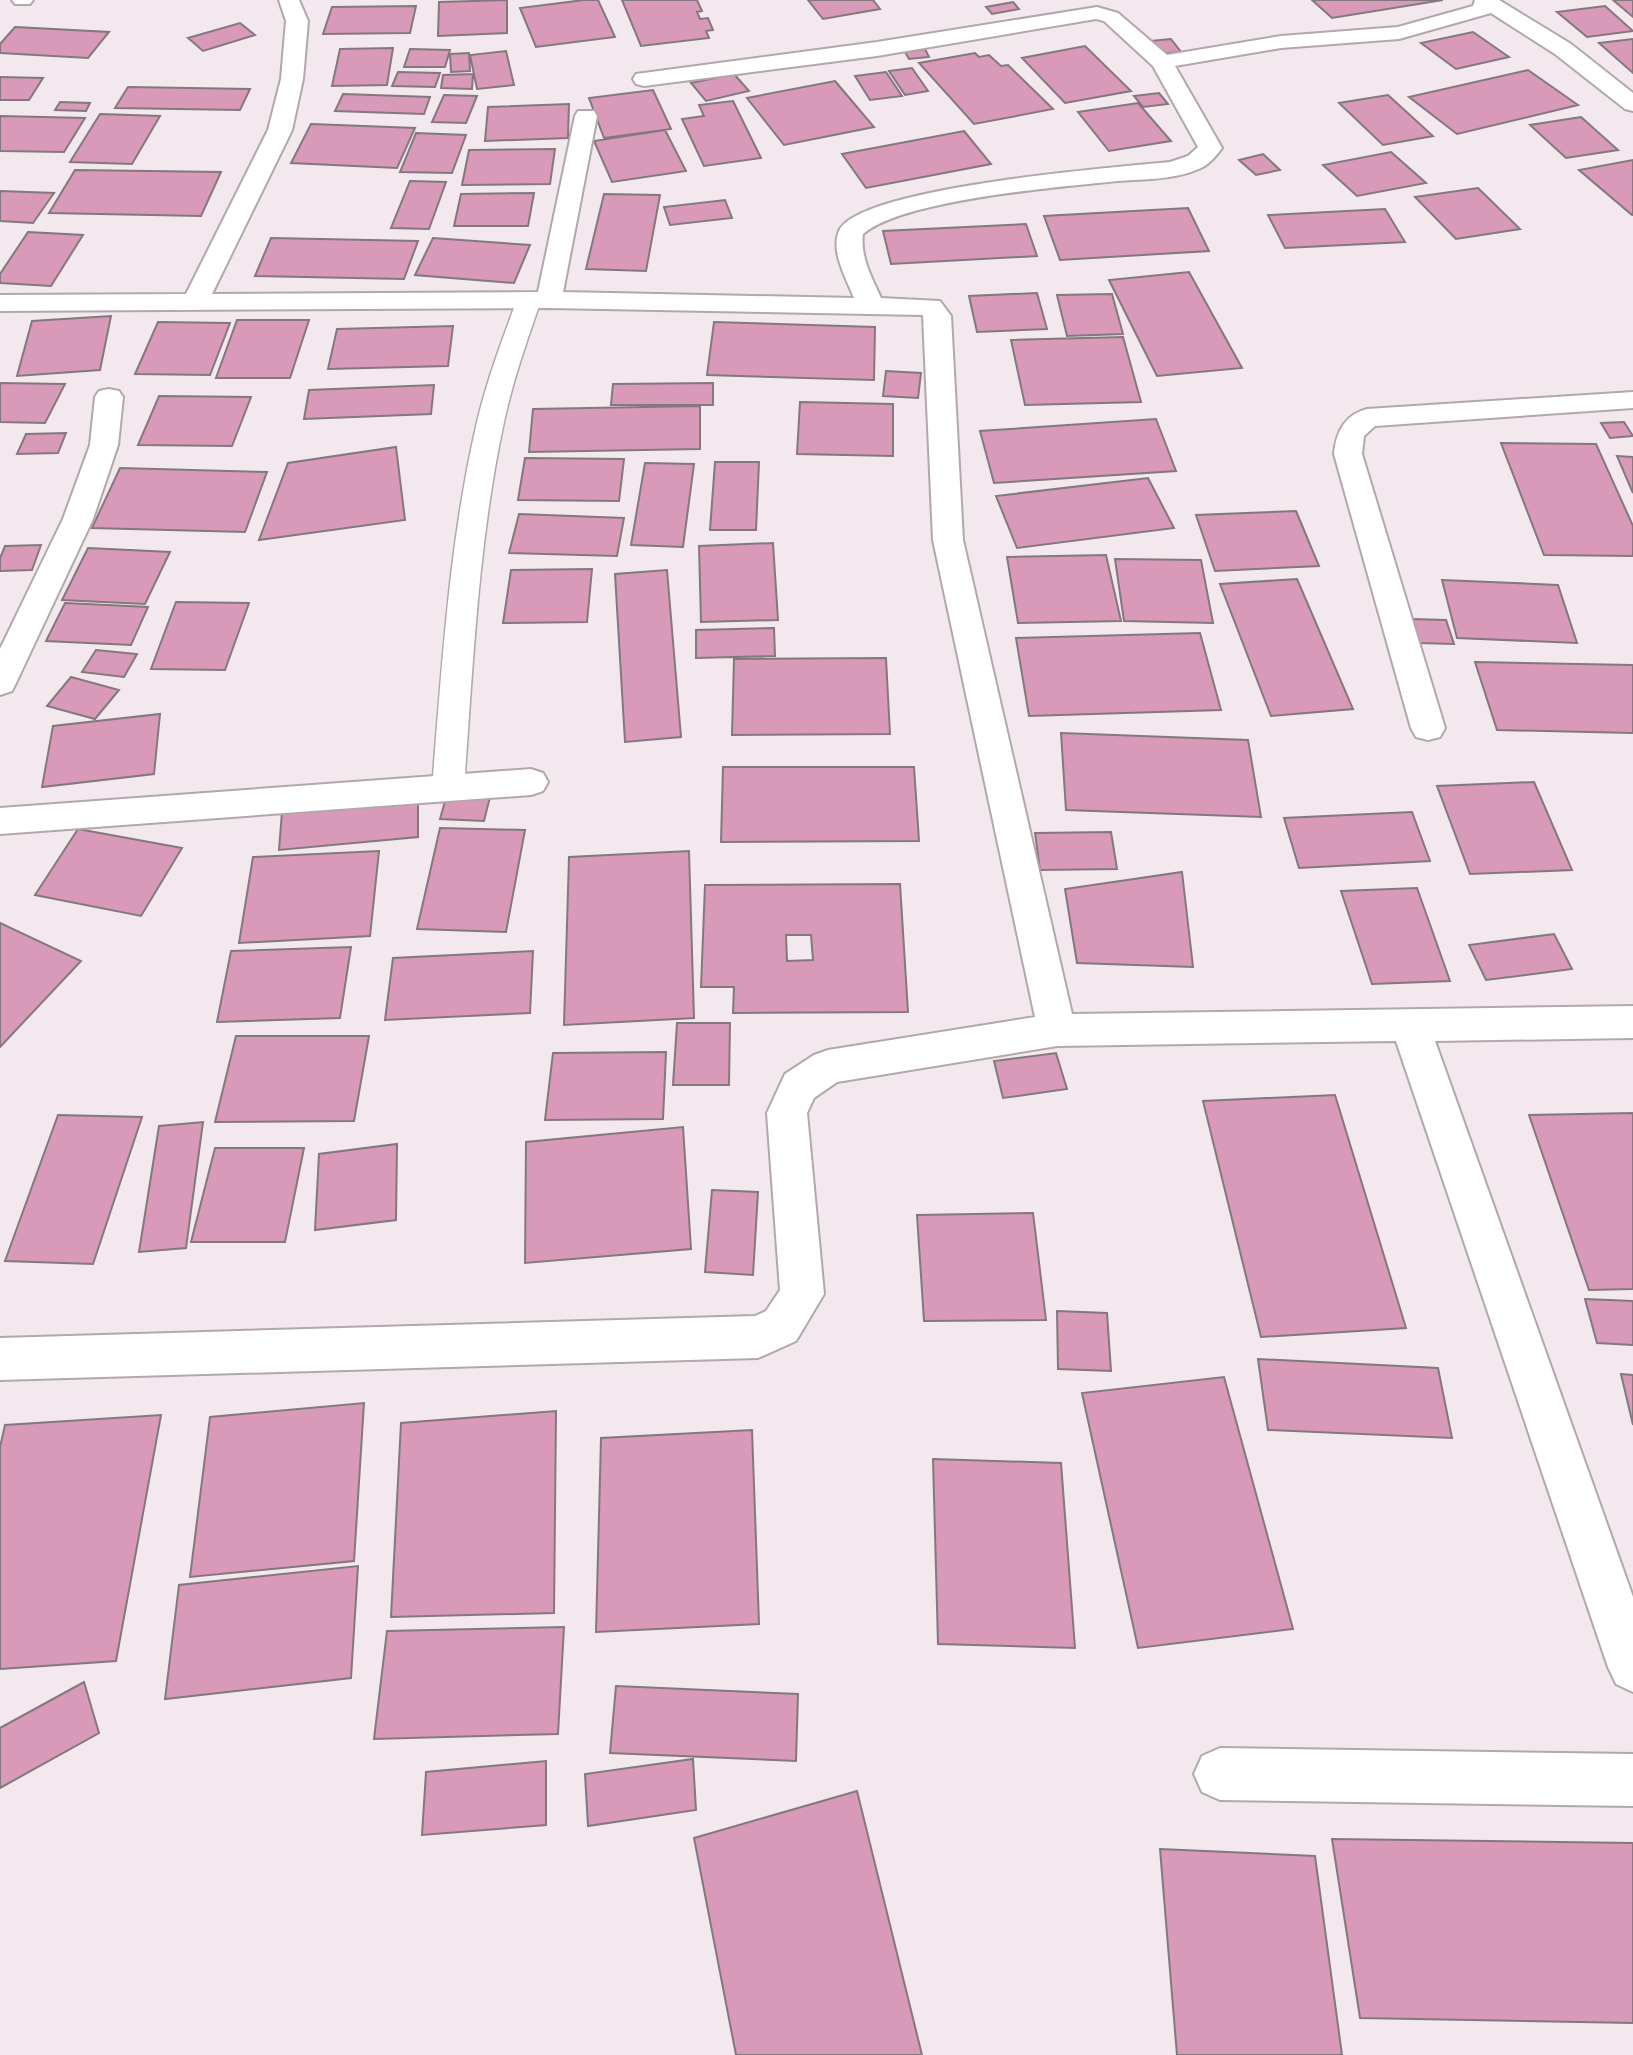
<svg xmlns="http://www.w3.org/2000/svg" width="1633" height="2055" viewBox="0 0 1633 2055" font-family="'IBM Plex Serif',serif">
<style>
.building{fill:#d89ab8;stroke:#83787d;stroke-width:2;fill-rule:evenodd}
.lines{fill:none;stroke-linecap:round;stroke-linejoin:round}
.service-casing{stroke:#b2a7ac;stroke-width:3}
.minor-casing{stroke:#b2a7ac;stroke-width:4}
.service{fill:#fff;fill-rule:evenodd}
.minor{fill:#fff;fill-rule:evenodd}
</style>
<rect width="100%" height="100%" fill="#f3e8ed"/>
<path class="building" d="M507,0V33L438,36L439,2Z
M584,0H598L615,37L536,47L520,8Z
M622,0H697L702,11L697,12L700,19L708,18L713,30L706,31L709,38L641,46Z
M808,0H873L880,9L823,19Z
M1312,0H1443L1332,18Z
M1613,0H1633V17Z
M1013,2L1019,9L992,14L986,7Z
M416,6L410,33L323,34L332,7Z
M1605,6L1633,31L1587,37L1557,12Z
M240,23L255,35L203,51L188,38Z
M15,27L109,32L88,58L0,53V44Z
M1473,32L1509,57L1456,69L1421,43Z
M1171,39L1181,52L1158,54L1149,41Z
M1633,39V73L1599,43Z
M1085,46L1131,91L1065,103L1022,58Z
M393,48L387,85L332,86L340,49Z
M410,49L450,50L445,67H404Z
M925,49L929,57L909,59L905,52Z
M506,51L514,85L477,89L470,55Z
M469,53L470,71L451,72L450,54Z
M975,53L979,57L989,55L1001,66L1008,65L1053,109L974,124L919,63Z
M912,68L928,91L905,95L889,71Z
M1528,70L1578,105L1457,134L1409,97Z
M398,72L440,73L435,87L392,86Z
M886,72L902,96L870,100L855,76Z
M473,74L472,89L441,88L443,75Z
M734,74L749,91L706,101L691,83Z
M0,77L43,78L29,100H0Z
M835,81L874,127L784,145L747,98Z
M128,87L250,89L240,110L115,108Z
M653,90L671,129L604,138L589,98Z
M1159,93L1168,104L1143,107L1134,96Z
M343,94L430,97L424,114L335,111Z
M444,95L477,96L466,123L432,122Z
M1388,95L1433,136L1383,145L1339,103Z
M733,101L761,158L704,166L682,119L704,116L699,105Z
M60,102L90,103L86,111L55,110Z
M1138,103L1171,141L1109,151L1078,112Z
M569,104L568,138L485,141L488,107Z
M100,114L160,116L132,164L70,162Z
M0,116L85,118L64,152L0,151Z
M1581,117L1618,150L1566,158L1530,125Z
M311,124L415,128L397,168L291,163Z
M665,130L686,171L612,182L594,141Z
M964,131L991,164L866,188L842,154Z
M416,133L466,135L452,173L400,172Z
M555,149L550,184L462,185L469,150Z
M1391,152L1426,183L1357,196L1323,165Z
M1263,154L1280,170L1256,175L1239,160Z
M1633,160V215H1632L1579,170Z
M75,170L221,172L201,216L49,213Z
M410,181L446,182L429,229L391,228Z
M1478,188L1520,229L1456,239L1415,197Z
M0,191L54,193L33,223L0,221Z
M534,193L528,226H454L461,194Z
M604,194L660,195L646,271L586,269Z
M725,200L732,218L670,225L664,207Z
M1188,208L1209,251L1060,260L1044,216Z
M1385,209L1405,242L1285,248L1268,215Z
M1026,224L1037,256L891,264L883,231Z
M28,232L83,235L51,286L0,283V274Z
M271,238L418,241L404,279L255,276Z
M433,238L530,245L514,283L415,275Z
M1189,272L1242,368L1157,376L1109,280Z
M1037,293L1047,329L977,332L969,296Z
M1112,294L1123,334L1067,336L1057,295Z
M111,316L100,370L17,376L32,321Z
M237,320H309L290,378H216Z
M158,322L230,323L210,375L135,374Z
M714,322L875,327L874,380L707,375Z
M453,326L448,366L328,369L337,329Z
M1123,337L1141,402L1025,405L1011,340Z
M886,371L921,373L918,398L883,396Z
M0,383L65,384L45,423L0,422Z
M713,383V405H611L613,384Z
M434,385L431,414L304,419L309,390Z
M159,396L251,397L232,446L138,445Z
M800,402L893,404V456L797,454Z
M700,406V449L529,452L533,409Z
M1156,419L1176,471L994,483L980,431Z
M1624,422L1633,436L1610,438L1601,423Z
M66,433L58,453L17,454L26,434Z
M1501,443L1596,444L1633,526V556L1544,555Z
M396,447L405,520L259,540L288,463Z
M1617,456L1633,457V493Z
M525,458L624,459L619,501L518,500Z
M715,462H759L756,530H710Z
M645,463L694,464L683,547L631,545Z
M120,468L267,472L245,532L92,528Z
M1148,478L1174,528L1017,548L996,496Z
M1296,511L1319,566L1215,571L1196,515Z
M519,514L624,518L617,556L509,553Z
M773,543L778,620L701,622L699,546Z
M41,545L32,570L0,571V558L5,546Z
M88,548L170,552L145,604L62,600Z
M1106,555L1121,621L1018,623L1007,557Z
M1115,559L1201,560L1213,623L1124,621Z
M592,569L587,622L503,623L511,570Z
M667,570L681,737L625,742L615,574Z
M1297,579L1353,709L1271,716L1220,584Z
M1442,580L1558,585L1577,643L1457,638Z
M176,602L249,603L225,670L151,669Z
M65,603L148,607L131,645L46,641Z
M1412,619L1446,620L1454,644L1419,643Z
M774,628L775,656L696,658V630Z
M1200,633L1221,710L1029,716L1016,638Z
M96,650L137,654L124,677L82,672Z
M886,658L890,734L732,735L734,659Z
M1475,662L1633,665V733L1497,730Z
M71,677L119,690L95,719L47,706Z
M160,714L154,774L42,787L53,726Z
M1061,733L1248,740L1261,817L1066,810Z
M723,767H914L919,841L721,842Z
M1534,782L1572,870L1470,874L1437,786Z
M447,794L490,797L484,821L440,819Z
M418,800V837L279,850L282,812Z
M1412,812L1430,861L1299,868L1284,818Z
M440,828L525,830L506,932L417,929Z
M78,829L182,848L141,916L35,895Z
M1111,832L1117,869L1040,870L1035,833Z
M379,851L370,936L239,943L253,857Z
M689,851L694,1018L564,1025L569,857Z
M1182,872L1193,967L1077,963L1065,889Z
M900,884L908,1012L733,1013L734,987H701L705,885ZM786,935H811L813,960L787,961Z
M1417,888L1450,981L1372,984L1341,891Z
M0,923L81,961L0,1047Z
M1554,934L1572,969L1486,980L1469,945Z
M351,947L340,1018L217,1022L231,951Z
M533,951L530,1013L385,1020L393,958Z
M677,1023H730L729,1085H673Z
M236,1036H369L354,1121L215,1122Z
M666,1052L663,1119L545,1120L553,1053Z
M1056,1053L1067,1089L1003,1098L994,1061Z
M1335,1095L1406,1328L1261,1337L1203,1101Z
M1633,1113V1289L1589,1290L1529,1115Z
M58,1115L142,1117L93,1264L5,1261Z
M203,1122L186,1248L139,1252L159,1126Z
M683,1127L691,1249L525,1263L526,1142Z
M397,1144L396,1220L315,1230L319,1154Z
M215,1148H304L285,1242H191Z
M712,1190L758,1192L753,1275L705,1272Z
M1033,1213L1046,1320L924,1321L917,1215Z
M1585,1299L1633,1301V1345L1597,1343Z
M1057,1311L1107,1313L1111,1371L1058,1369Z
M1258,1359L1438,1368L1452,1438L1268,1430Z
M1621,1374L1633,1375V1425Z
M1224,1377L1293,1629L1138,1648L1082,1393Z
M364,1403L354,1561L190,1577L210,1417Z
M556,1411L554,1613L391,1617L401,1423Z
M161,1415L116,1661L0,1669V1447L5,1425Z
M752,1430L759,1624L596,1632L601,1438Z
M933,1459L1061,1463L1075,1648L938,1644Z
M358,1566L351,1678L165,1699L179,1585Z
M564,1627L558,1734L374,1739L387,1631Z
M84,1682L99,1733L0,1788V1728Z
M616,1686L798,1694L796,1761L610,1753Z
M693,1759L696,1810L588,1826L585,1774Z
M546,1761V1825L422,1835L426,1772Z
M857,1791L922,2055H736L694,1838Z
M1332,1839L1633,1843V2023L1360,2018Z
M1160,1849L1315,1856L1342,2055H1177Z"/>
<g class="lines">
<defs>
<path id="service" d="M529,293L538,295L541,300C527,341 513,380 504,422C478,542 473,666 464,788L460,797L448,800L436,797L432,788C442,666 449,542 477,422C487,380 502,340 517,300L520,295Z"/>
<path id="minor" d="M12,0H33L30,4H15Z
M279,0H299L308,21L303,79L292,130L212,294L538,292L575,116L578,111H594L597,116L563,292L854,298C847,280 830,251 839,231C858,187 1118,167 1170,162L1188,156L1198,147L1153,66L1104,21L1096,19L877,56L644,86L636,84L633,79L636,74L877,42L1097,7L1118,13L1167,55L1281,36L1398,27L1473,6L1475,0H1499L1571,44L1633,93V111L1625,109L1555,54L1491,13L1399,39L1281,48L1175,66L1222,148C1217,155 1210,163 1203,167C1177,180 1146,179 1118,181C1061,187 904,199 863,234C860,257 872,278 881,298L940,301L951,316L963,540L1072,1014L1633,1006V1038L1435,1041L1633,1597V1692L1616,1684L1608,1667L1396,1041L1057,1046L837,1082L814,1098L807,1113L824,1294L796,1341L758,1358L0,1380V1338L755,1316L766,1311L780,1290L767,1113L785,1074L814,1055L828,1050L1035,1017L933,540L923,315L549,308L0,311V295L186,294L268,130L281,79L286,21Z
M109,389L119,391L123,397L118,445L93,519L16,683L12,691L0,695V649L63,519L90,445L95,397L99,391Z
M1633,392V408L1375,426L1364,436L1362,454L1445,728L1440,737L1428,740L1416,737L1411,728L1334,454C1336,433 1344,415 1367,409Z
M531,769L543,773L548,782L543,791L531,795L0,834V808Z
M1220,1748L1633,1754V1806L1220,1800L1202,1792L1194,1774L1202,1756Z"/>
</defs>
<use href="#service" class="service-casing"/>
<use href="#minor" class="minor-casing"/>
<use href="#service" class="service"/>
<use href="#minor" class="minor"/>
</g>
</svg>
